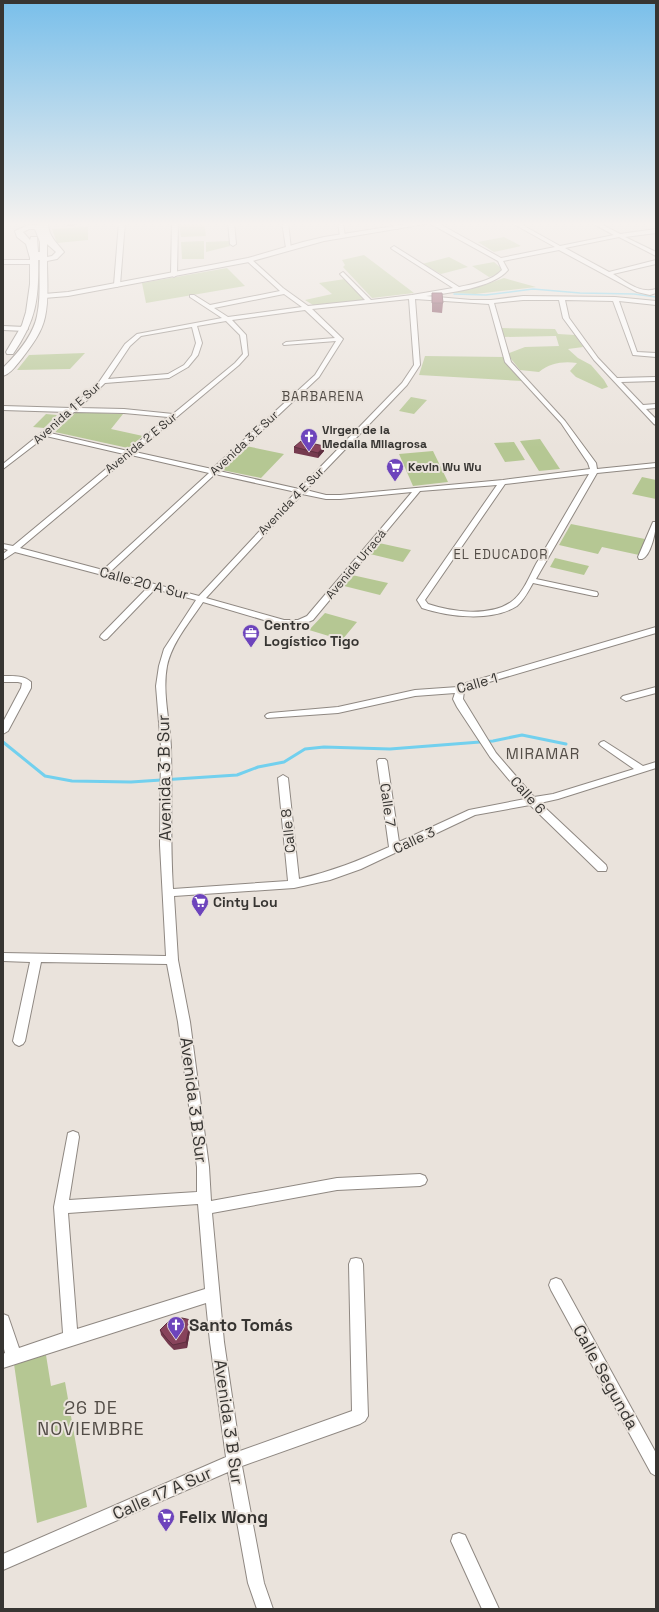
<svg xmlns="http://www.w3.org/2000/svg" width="659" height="1612" viewBox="0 0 659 1612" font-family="'Space Grotesk',sans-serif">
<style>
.green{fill:#b5c793}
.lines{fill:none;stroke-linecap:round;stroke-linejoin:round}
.stream-far1{stroke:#72d0ee;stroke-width:1.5}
.stream{stroke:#72d0ee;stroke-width:3}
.minor-casing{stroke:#8f8882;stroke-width:2}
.major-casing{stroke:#8f8882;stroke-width:2}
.highway-casing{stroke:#8f8882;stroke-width:2}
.minor{fill:#fff;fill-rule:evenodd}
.major{fill:#fff;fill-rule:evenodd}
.highway{fill:#fff;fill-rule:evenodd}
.wall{fill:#753a4e}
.shaded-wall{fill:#5f2f40}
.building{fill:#88435b;stroke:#5f2f40}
.labels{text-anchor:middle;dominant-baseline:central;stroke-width:4;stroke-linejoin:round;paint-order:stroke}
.far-street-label{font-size:12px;fill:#373532;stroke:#eae3dc}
.far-poi-label{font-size:12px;font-weight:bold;fill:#373532;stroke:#eae3dc;text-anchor:start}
.far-neighbourhood-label{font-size:13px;letter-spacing:1px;fill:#534d47;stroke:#eae3dc}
.street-label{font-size:14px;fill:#373532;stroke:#eae3dc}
.poi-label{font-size:14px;font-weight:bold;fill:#373532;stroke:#eae3dc;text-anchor:start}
.neighbourhood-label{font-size:15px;letter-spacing:1px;fill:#534d47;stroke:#eae3dc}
.near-street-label{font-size:17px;fill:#373532;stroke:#eae3dc}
.near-poi-label{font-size:17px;font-weight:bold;fill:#373532;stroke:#eae3dc;text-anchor:start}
.near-neighbourhood-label{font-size:18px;letter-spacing:1px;fill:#534d47;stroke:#eae3dc}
</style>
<rect width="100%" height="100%" fill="#eae3dc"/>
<path class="green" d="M204,223L206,236L181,237L179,224Z
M88,227V240L57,243L52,229Z
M504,237L521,246L494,252L478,242Z
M204,241V259H182L181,242Z
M229,241L230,246L206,252V242Z
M364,255L414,293L372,298L343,267L345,265L342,260Z
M449,257L468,267L441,274L422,264Z
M494,262L501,268L500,273L489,277L472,266Z
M227,268L245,286L146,303L142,283Z
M504,278L536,287L475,294L448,293L481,286Z
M345,279L364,300L313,305L305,300L332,294L319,283Z
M501,328L555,329L558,334L575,335L583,347L568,349L578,358L591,365L604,380L608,387L602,389L576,377L570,371L577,363C563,361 550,363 539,372L520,370L507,354L525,347L559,346L556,336L503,337Z
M85,353L70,369L17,370L29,355Z
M425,356L505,357L506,364L523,381L419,375Z
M411,397L427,400L414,414L399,411Z
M76,412L123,414L111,429L143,436L128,448L55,432Z
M46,414L57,415L44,428L33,427Z
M540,439L560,469L539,471L520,441Z
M514,442L525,460L505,462L494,443Z
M246,446L284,454L261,478L222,470Z
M433,451L448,482L413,486L399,454Z
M642,477L656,480V499L632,494Z
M571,524L645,539L639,555L602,547L598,554L559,545Z
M379,543L411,550L403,562L370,554Z
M555,558L589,566L584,575L550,567Z
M352,575L388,583L380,595L344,586Z
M325,613L357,622L342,640L309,630Z
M46,1355L51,1386L65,1382L87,1507L37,1523L14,1364Z"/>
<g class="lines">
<path class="stream-far1" d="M454,294L486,295L533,289L580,293L634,294L656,297"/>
<path class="stream" d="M3,742L45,776L72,781L131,782L237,775L258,767L284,762L305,749L324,747L390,749L493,741L522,735L566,744"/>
<defs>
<path id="minor" d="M119,222H125L120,285L117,287L114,285Z
M172,222H178L177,275L174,277L171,275Z
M228,222H234L236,244L233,246L230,244Z
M282,222H288L291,249L286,248Z
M338,222H343L345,237L340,236Z
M392,222H397L398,229H394Z
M431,222H436L501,258L555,247L510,222H517L560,246L614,235L590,222H597L620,234L656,229V233L625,237L656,252V256L619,237L565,248L609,272L656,260V264L613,274C626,282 640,294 656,289V293L650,295L637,292L559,250L503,261L508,270C493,288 448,293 426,296L471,300H491L523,296L615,297L656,301V305L619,301L637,352L656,353V357L633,355L613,301L565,300L569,318L598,358L617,378L656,377V381L621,382L643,405L656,404V408L646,409L656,419V425L654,424L594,360L563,318L559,300H523L494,303L511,362L565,421L596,463L597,469L656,463V467L597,473L536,579L597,592L598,594L597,596H594L533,583C529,590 524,600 517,606C492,622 449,617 422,608L417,600L497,485L420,491L313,620L299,626H284L203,602C190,622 172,642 167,666C162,693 170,721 171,748C172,795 170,842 173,889L288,881L278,778L283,775L288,778L299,879C333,871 358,861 389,847L377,761L379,759H385L387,761L399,842L469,810L525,799L490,757L457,707L453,699L455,693L415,696L338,713L267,718L265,716L267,714L270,713L338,707L415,690L458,687L466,683L656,627V633L472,687L464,691L463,699L496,753L534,797L553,794L634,769L601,746L599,744L601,742L604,741L643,766L656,762V768L558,799L540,803L606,865L607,868L606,871H598L530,805L475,815L361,869L330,880L294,888L174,896L178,960L190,1022L209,1167L211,1201L337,1178L420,1174L425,1176L427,1180L425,1184L420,1186L337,1190L212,1213L224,1342L240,1451L352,1411L349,1264L351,1259L356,1258L361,1259L363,1264L368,1416L365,1421L360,1424L242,1466L264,1583L273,1609H257L248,1583L228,1472L3,1570V1554L226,1457L210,1342L206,1303L3,1368V1354L5,1353L3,1345V1314L8,1316L19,1348L63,1333L54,1207L68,1133L73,1131L78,1133L79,1137L69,1200L197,1192V1167L178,1022L167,964L41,962L25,1041L23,1044L19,1046L15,1044L13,1041L30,962L3,961V953L166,956L160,845L161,747L156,686L159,666L164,649L196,600L155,589L107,639L104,640L100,637L101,635L148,587L15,552L3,560V554L8,550L3,548V544L13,546L124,454L46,436L3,469V464L67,412L3,410V406L71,408L99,382L125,344L137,334L222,318L190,297V295H194L210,305L280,291L247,261V259H251L283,288L308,306L365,300L341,275L340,274L343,272L371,300L412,295L453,288L392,249L391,248L394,246L459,287C473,284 492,281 502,270L498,261L431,224ZM284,294L302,307L228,317L214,308ZM409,299L414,365L402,383L299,489L219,471L319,377L343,339L312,309ZM415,299L489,304L505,362L561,423L588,463L590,469L503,480L340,495H326L306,490L407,385L420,365ZM305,310L335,338L286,342L283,344L284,345L336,341L315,375L212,469L135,452L239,365L248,355L246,335L232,320ZM226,321L240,335L243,354L235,363L173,414L124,409L79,408L105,383L169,378L188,367L198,355L202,343L197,326ZM192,327L196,343L192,355L184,365L168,374L108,379L130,346L141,336ZM74,412L124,413L168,417L128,451L50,433ZM131,455L209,473L103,570L20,548ZM215,474L296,492L199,596L110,572ZM589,474C571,504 554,534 536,564C530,575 523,594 511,602C489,617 452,612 428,604L425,600L505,484ZM412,492L307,616L298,620H284L206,598L302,494L326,499H340ZM198,1204L205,1289L77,1329L68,1213Z
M3,260H34L37,262L34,264H3Z
M3,326L25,327L28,329L25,331L3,330Z
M653,522H656C656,531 651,556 642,559H639L638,557Z
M3,676C13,676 24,675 31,682V688L8,731L3,734V722L21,688L22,683L18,682H3Z
M656,687V693L626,701L621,698L623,696Z
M556,1278L561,1280L656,1453V1476L651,1473L551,1290L549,1285L551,1280Z
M459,1533L465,1535L499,1609H482L451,1541L453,1535Z"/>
<path id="major" d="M419,222H437L324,241L249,262L68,296L44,298L41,296L44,294L68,292L248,258L303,242L324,237Z"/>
<path id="highway" d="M40,222H48C48,236 56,242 64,252L57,259L47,261C47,279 49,299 45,317C42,332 32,345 23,357C18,363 11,374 3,376V368C17,354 33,336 37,316C41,298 39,279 40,260H38C39,299 36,321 13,354H7L6,352L22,325L26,312L30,284V258L26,244L17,237L15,231L28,225H40ZM29,229H35L40,242V252H38L37,237H31L30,240L23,232ZM47,244L56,252L52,256L47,257Z"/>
</defs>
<use href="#minor" class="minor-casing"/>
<use href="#major" class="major-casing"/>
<use href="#highway" class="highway-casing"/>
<use href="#minor" class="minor"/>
<use href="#major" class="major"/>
<use href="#highway" class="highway"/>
</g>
<path class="wall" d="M67,222H76L77,225L67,226Z
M432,293L443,303L442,313L432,312Z
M294,447L324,451L318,458L294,453Z
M191,1325L187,1348L174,1350L168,1344L161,1335L160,1330Z"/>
<path class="shaded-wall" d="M324,446V451L318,458V453Z
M191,1320V1325L187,1348L186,1342Z"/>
<path class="building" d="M432,293H442L443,303H432Z
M301,441L324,446L318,453L294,447Z
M182,1318L191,1320L186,1342L173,1345L167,1339L160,1330L168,1322Z"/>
<linearGradient id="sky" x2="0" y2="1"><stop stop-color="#79bfea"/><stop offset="0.5" stop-color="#f6f2ef"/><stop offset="1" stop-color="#f6f2ef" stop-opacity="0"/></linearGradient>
<rect width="659" height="448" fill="url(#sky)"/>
<defs>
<symbol id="church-pin" viewBox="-11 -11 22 30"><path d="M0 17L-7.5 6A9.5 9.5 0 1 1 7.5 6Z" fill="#6d44bc" stroke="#eae3dc"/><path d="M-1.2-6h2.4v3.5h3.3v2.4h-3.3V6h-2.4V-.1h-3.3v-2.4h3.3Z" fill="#fff"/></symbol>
<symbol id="supermarket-pin" viewBox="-11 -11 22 30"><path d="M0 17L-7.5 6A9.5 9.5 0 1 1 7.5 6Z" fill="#6d44bc" stroke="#eae3dc"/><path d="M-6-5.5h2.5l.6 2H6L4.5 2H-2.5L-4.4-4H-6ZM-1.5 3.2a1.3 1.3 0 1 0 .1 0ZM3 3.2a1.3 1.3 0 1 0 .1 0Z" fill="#fff"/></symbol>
<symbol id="office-pin" viewBox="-11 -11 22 30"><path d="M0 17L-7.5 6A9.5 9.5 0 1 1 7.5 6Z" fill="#6d44bc" stroke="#eae3dc"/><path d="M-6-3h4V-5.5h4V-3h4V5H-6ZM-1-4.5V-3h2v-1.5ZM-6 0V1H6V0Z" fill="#fff"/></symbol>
</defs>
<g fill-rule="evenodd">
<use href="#church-pin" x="299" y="427" width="20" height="27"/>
<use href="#supermarket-pin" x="385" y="457" width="20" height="27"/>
<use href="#office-pin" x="241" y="623" width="20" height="27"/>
<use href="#supermarket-pin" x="190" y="892" width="20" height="27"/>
<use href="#church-pin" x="166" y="1315" width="20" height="27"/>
<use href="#supermarket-pin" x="156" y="1507" width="20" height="27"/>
</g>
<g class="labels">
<g class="far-street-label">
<text transform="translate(67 413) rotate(-42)">Avenida 1 E Sur</text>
<text transform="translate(141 443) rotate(-39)">Avenida 2 E Sur</text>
<text transform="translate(244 443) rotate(-43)">Avenida 3 E Sur</text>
<text transform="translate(291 501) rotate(-46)">Avenida 4 E Sur</text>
<text transform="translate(356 564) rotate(-50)">Avenida Urracá</text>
</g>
<g class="far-poi-label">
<text x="322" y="430">Virgen de la<tspan x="322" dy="14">Medalla Milagrosa</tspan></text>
<text x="408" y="467">Kevin Wu Wu</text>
</g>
<g class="far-neighbourhood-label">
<text x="323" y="396">BARBARENA</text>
<text x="501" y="554">EL EDUCADOR</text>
</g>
<g class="street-label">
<text transform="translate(144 583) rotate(15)">Calle 20 A Sur</text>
<text transform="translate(477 683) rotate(-16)">Calle 1</text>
<text transform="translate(528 795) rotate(48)">Calle 6</text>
<text transform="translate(388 805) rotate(82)">Calle 7</text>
<text transform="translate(288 831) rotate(-96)">Calle 8</text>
<text transform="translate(414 840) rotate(-25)">Calle 3</text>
</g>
<g class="poi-label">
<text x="264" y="625">Centro<tspan x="264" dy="16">Logístico Tigo</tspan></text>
<text x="213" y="902">Cinty Lou</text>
</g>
<g class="neighbourhood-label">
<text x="543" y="753">MIRAMAR</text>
</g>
<g class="near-street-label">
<text transform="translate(164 778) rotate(-91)">Avenida 3 B Sur</text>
<text transform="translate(194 1100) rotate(83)">Avenida 3 B Sur</text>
<text transform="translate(606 1377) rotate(61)">Calle Segunda</text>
<text transform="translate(229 1422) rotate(82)">Avenida 3 B Sur</text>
<text transform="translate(162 1493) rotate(-24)">Calle 17 A Sur</text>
</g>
<g class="near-poi-label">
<text x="189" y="1325">Santo Tomás</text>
<text x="179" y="1517">Felix Wong</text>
</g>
<g class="near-neighbourhood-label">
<text x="91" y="1407">26 DE<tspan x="91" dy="21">NOVIEMBRE</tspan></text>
</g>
</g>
<rect width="659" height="1612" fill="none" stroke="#373532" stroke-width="8"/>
</svg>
